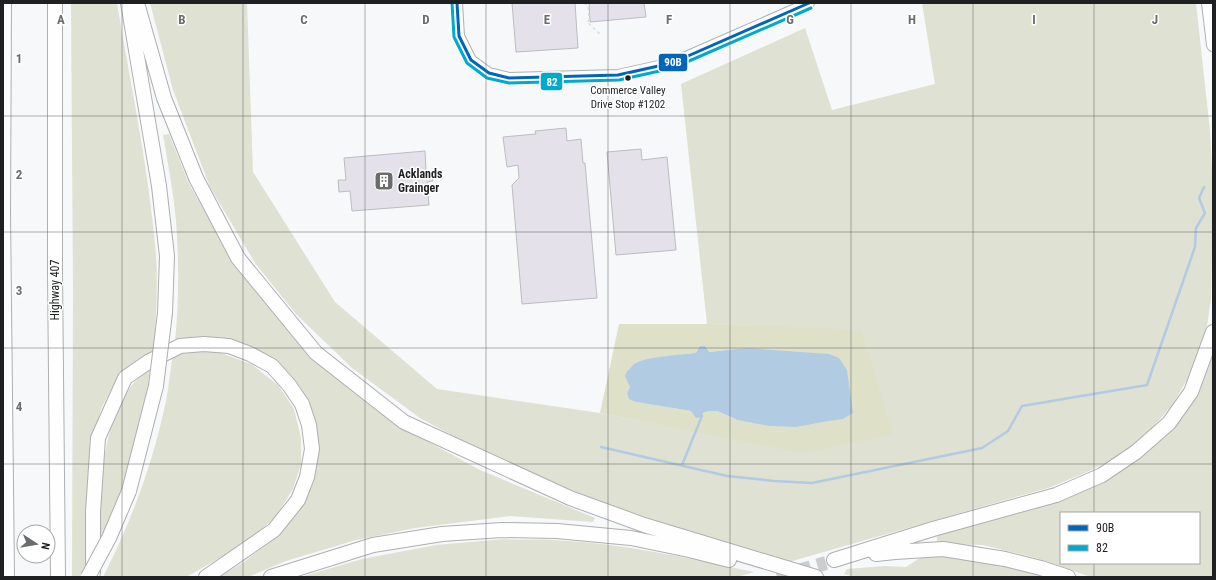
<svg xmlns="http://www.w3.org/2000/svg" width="1216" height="580" viewBox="0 0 1216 580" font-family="'Roboto Condensed',sans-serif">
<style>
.green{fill:#dfe1d2;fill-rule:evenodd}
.forest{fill:#dee1c8;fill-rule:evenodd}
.water{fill:#b1cbe3}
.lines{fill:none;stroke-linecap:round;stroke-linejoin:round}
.stream{stroke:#b1cbe3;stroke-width:2.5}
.building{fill:#e4e1eb;stroke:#bcbdbe}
.motorway-tunnel{stroke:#cbcdcf;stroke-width:14;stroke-dasharray:14 7;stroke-linecap:butt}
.tertiary-casing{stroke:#adafb0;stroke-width:12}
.primary-casing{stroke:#adafb0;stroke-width:14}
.motorway-casing{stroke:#adafb0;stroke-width:16}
.path{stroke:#dddede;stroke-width:1.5;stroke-dasharray:3 3;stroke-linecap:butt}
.tertiary{stroke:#fefefe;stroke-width:10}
.primary{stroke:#fefefe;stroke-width:12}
.motorway{stroke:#fefefe;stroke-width:14}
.motorway-bridge-casing{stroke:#adafb0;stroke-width:16;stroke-linecap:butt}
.motorway-bridge{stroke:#fefefe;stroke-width:14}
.bus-1-casing{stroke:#fff;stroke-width:6}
.bus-2-casing{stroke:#fff;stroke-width:6}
.bus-1{stroke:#0065bd;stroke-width:3}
.bus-2{stroke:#00a9ce;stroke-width:3}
.grid{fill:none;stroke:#6a6c6d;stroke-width:1;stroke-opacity:0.55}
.bus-dot{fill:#1f2021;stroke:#fff;stroke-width:1.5}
.labels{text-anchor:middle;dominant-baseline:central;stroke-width:3;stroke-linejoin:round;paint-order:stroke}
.bus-label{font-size:11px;fill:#1f2021;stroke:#fff}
.poi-label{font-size:12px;font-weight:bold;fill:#1f2021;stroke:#fff;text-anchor:start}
.street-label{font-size:12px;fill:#1f2021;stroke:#fff}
.grid-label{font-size:13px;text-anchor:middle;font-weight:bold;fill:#6a6c6d;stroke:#fff;stroke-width:3;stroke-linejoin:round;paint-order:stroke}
.line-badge{stroke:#fff;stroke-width:1.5}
.badge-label{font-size:11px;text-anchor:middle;font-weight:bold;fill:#fff}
</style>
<rect width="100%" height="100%" fill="#f6f8fa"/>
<path class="green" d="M71,3H117C131,87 149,170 156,255C158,287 156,318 154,350L137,360L115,382L101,409L90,452L85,555V577H72L73,291Z
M150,3H247L253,172L335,302L437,389L600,413L714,435L861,331L707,324L681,84L805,28L832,110L935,84L922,3H1196L1210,131L1213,193L1211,299L1206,333L1190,375L1172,405L1148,433L1118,457L1087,472L1051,487L789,562L681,529L599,501L498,460L420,418L352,368L296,314L255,263L210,187L173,90Z
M169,134L189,184L235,265L356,392L427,441L480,470L595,518L593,522L510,516L415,528L356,540L286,561L248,577H219L244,562L282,533L303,504L314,482L318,453L314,421L301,388L277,362L253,347L227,338L199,337L175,342C179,301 179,261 176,220C173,192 168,163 163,135Z
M186,351L218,352L251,364L278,385L294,409L301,438V464L293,489L276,516L252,538L211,563L186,577H103C132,520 153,463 166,401C169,386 170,370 173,355Z
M1213,351V577H1091L1036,558L983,545L938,544L936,534L1097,485L1141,458L1182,415L1208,368ZM1061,513H1199V563H1061Z
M150,368C144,428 125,486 100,541C101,494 100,432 127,392C132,383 143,375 150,368Z
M505,539C521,540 537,539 554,540C621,543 688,558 754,572L737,577H301L362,559L436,545Z
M924,555L971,557L1053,577H855L844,574L847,569L885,566L906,567Z"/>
<path class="forest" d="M619,324H708L861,330L893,434L802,453L600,413ZM746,348L843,419L828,421L796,427L769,426L738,420L717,411H708L703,413L636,402L627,393L630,387L627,371L630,370L636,363L652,358Z"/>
<path class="water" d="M700,346H705L709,352L746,348L829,354L839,358L847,370L853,413L843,419L828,421L796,427L769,426L738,420L717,411H708L703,413L702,417L696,418L691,411L636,402L629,399L627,393L630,387L625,376L627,371C631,369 632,365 636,363C648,356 681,355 696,353Z"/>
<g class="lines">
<path class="stream" d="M601,447L727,476L775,481L812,483L982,448L1008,431L1022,406L1147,385L1195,247L1196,228L1205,213L1199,198L1204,187
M682,465L702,416"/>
</g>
<path class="building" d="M512,3H575L578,48L516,52Z
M589,3H644L646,17L590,22Z
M566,128L567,141L581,139L583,163H585L597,298L522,304L512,185L519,178L518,165L507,167L503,137L536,134L535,131Z
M641,149L642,160L667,157L676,250L616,255L607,152Z
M425,151L426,171H432L433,181L427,182L429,205L352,211L350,191L339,192L338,180H346L344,158Z"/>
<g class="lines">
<path class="motorway-tunnel" d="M777,577L826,563"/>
<defs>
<path id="tertiary" d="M457,3L459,36L471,60L489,73L509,78L618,75L672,63L809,3"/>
<path id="primary" d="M1208,3L1213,45"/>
<path id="motorway" d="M4,3L3,213L7,577
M55,3V272L58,577
M128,3L159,186L167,256L165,313
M137,3L164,98L196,178L238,258L316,353L404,422L570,498L644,525L816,577
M129,491L156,386
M876,554L895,552L943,549L1005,559L1041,568L1068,577
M834,560L933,529L1056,495L1102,475L1136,452L1169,423L1191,392L1213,332
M93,573V512L98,438L125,378L148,362L180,346L204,344L229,346L250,354L272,366L289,385L302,404L309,425L312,449L307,477L298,500L274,530L206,577
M271,577L373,545L442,534L502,530L557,531L631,538L689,550L729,560"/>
</defs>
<use href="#tertiary" class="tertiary-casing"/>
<use href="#primary" class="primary-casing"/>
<use href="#motorway" class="motorway-casing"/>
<path class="path" d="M584,3L588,6L589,20L587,22L601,35"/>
<use href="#tertiary" class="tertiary"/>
<use href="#primary" class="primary"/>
<use href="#motorway" class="motorway"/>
<defs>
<path id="motorway-bridge" d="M156,386L165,313
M88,577L109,538L129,491"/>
</defs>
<use href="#motorway-bridge" class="motorway-bridge-casing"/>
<use href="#motorway-bridge" class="motorway-bridge"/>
<defs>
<path id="bus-1" d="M457,3L459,36L471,60L489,73L509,78L618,75L672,63L809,3"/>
<path id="bus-2" d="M452,3L454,37L467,63L487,78L509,83L619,80L673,68L811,8"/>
</defs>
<use href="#bus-1" class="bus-1-casing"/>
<use href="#bus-2" class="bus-2-casing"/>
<use href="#bus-1" class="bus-1"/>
<use href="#bus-2" class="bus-2"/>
</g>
<path class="grid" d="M122,3V577M243,3V577M365,3V577M486,3V577M608,3V577M730,3V577M851,3V577M973,3V577M1094,3V513M3,116H1213M3,232H1213M3,348H1213M3,464H1213M1094,563V577"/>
<defs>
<symbol id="building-square" viewBox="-11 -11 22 22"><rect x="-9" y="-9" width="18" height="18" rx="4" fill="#6a6c6d" stroke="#fff"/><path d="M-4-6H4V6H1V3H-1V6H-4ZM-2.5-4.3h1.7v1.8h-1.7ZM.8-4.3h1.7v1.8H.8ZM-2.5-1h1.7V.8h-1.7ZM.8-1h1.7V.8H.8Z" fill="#fff"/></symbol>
</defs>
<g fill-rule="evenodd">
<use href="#building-square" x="373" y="170" width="22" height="22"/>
</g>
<circle class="bus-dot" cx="628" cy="78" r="3.5"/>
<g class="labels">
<g class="bus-label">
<text x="628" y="90">Commerce Valley<tspan x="628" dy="14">Drive Stop #1202</tspan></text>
</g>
<g class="poi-label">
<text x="398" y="174">Acklands<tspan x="398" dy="14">Grainger</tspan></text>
</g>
<g class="street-label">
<text transform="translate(55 290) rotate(-90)">Highway 407</text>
</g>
</g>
<g class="grid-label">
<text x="61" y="24">A</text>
<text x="182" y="24">B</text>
<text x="304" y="24">C</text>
<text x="426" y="24">D</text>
<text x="547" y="24">E</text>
<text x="669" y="24">F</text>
<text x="790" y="24">G</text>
<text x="912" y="24">H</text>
<text x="1034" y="24">I</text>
<text x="1155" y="24">J</text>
<text x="19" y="63">1</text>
<text x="19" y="179">2</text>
<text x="19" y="295">3</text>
<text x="19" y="411">4</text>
</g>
<g class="line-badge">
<rect x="658" y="53" width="30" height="19" rx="4" fill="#0065bd"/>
<rect x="540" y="72" width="23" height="19" rx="4" fill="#00a9ce"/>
</g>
<g class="badge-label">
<text x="673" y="66">90B</text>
<text x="552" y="86">82</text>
</g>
<rect width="1216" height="580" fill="none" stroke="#1f2021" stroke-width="8"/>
<rect x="1060" y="512" width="140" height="52" fill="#ffffff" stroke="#a5a6a6"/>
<rect x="1068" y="525" width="20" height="6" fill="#0065bd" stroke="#a5a6a6"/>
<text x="1096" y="532" font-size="12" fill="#1f2021">90B</text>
<rect x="1068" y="545" width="20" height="6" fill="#00a9ce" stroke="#a5a6a6"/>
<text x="1096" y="552" font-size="12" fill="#1f2021">82</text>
<g transform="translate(36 544) rotate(102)"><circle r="19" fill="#ffffff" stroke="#a5a6a6"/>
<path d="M0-3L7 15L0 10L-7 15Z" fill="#6a6c6d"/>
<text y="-6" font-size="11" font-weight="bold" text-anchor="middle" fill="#1f2021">N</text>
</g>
</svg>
